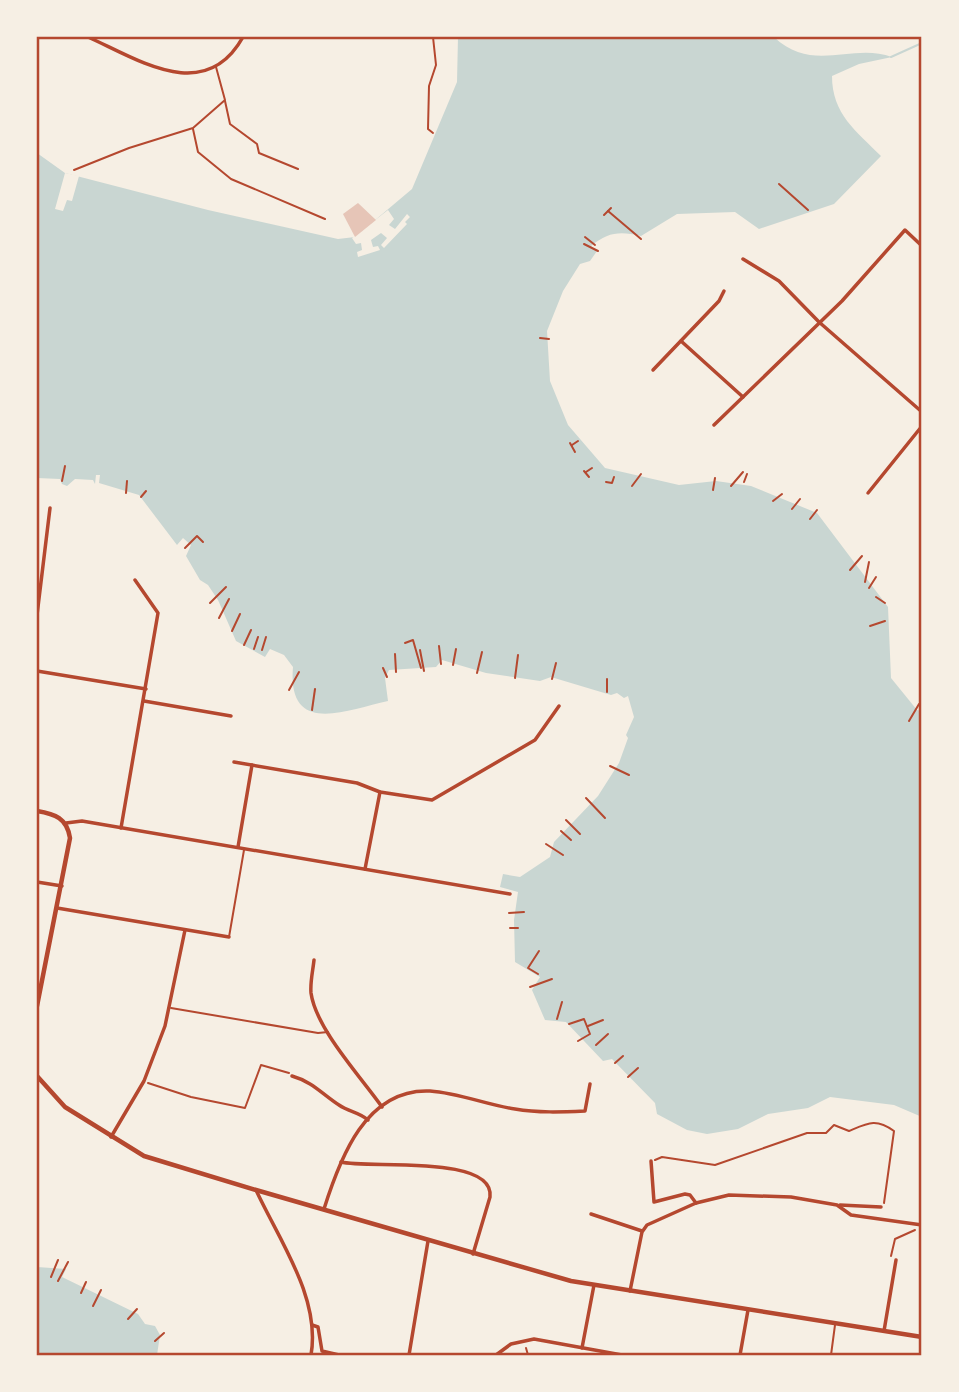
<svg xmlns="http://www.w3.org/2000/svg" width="959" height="1392" font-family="'Noto Sans',sans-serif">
	<rect width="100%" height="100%" fill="#f6efe4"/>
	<g fill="#c9d6d2">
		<path d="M458,37H774C813,74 852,42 892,57L859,64L832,76C832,114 856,131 881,156L834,204L759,229L735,212L677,214L641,236C620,231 608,232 591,246L597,251L590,261L580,264L563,291L547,331L550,381L568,425L605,468L679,485L716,481L751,486L817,513L888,607L891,678L917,710L922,711V1117L894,1105L830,1097L808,1108L768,1114L738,1129L707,1134L687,1130L657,1114L655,1103L612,1059L603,1061L566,1022L545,1020L532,990L540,977L515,962L514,920L518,892L500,887L503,874L520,877L550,857L554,842L598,796L619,763L628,738L626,735L634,717L628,696L624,698L617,693L611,695L551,677L540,681L486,673L442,660L436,667L389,670L385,678L388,701C346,710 287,737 293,667L284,655L270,649L265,657L236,641L218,600L208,585L200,580L186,556L191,545L183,538L177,545L139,495L99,483L100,475H96L95,484L93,480L75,479L67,486L62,484L60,479L37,478V153L65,173L208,210L338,239L355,237L412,189L457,82Z"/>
		<polygon points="37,1267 66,1269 62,1277 138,1314 145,1324 155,1326 160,1335 157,1355 37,1355"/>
	</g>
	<g fill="#f6efe4">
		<polygon points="65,173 79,176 72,201 67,200 63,211 55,209"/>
		<polygon points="388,210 394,219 389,225 395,229 407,214 410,217 405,222 407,224 384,248 381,245 387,238 381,233 371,240 373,247 378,246 380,250 358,257 357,252 362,250 361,243 356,244 352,238"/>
	</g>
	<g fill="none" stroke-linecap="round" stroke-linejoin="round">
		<polyline stroke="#c9d6d2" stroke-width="2" points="891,57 922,43"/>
	</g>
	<polygon fill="#e6c5b7" points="358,203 376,220 355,237 343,214"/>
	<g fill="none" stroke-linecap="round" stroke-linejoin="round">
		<g stroke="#b5482f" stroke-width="2">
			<polyline points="433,37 436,65 429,86 428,129 433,133"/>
			<polyline points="779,184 808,210"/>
			<polyline points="608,211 641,239"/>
			<polyline points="604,215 611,208"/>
			<polyline points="585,237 595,245"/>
			<polyline points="584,244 598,251"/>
			<polyline points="540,338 549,339"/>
			<polyline points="570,443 575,452"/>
			<polyline points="572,445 578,441"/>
			<polyline points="584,471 589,477"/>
			<polyline points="586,472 592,468"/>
			<polyline points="62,481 65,466"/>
			<polyline points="606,482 612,483 614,477"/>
			<polyline points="744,482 747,474"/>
			<polyline points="632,486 641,474"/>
			<polyline points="731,486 743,472"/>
			<polyline points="713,490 715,478"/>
			<polyline points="126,493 127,481"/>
			<polyline points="141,497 146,491"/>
			<polyline points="773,501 782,494"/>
			<polyline points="792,509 800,499"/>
			<polyline points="810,519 817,510"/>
			<polyline points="185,548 197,536 203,542"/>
			<polyline points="850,570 862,556"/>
			<polyline points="865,582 869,562"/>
			<polyline points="869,588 876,577"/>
			<polyline points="876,597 885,603"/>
			<polyline points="210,603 226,587"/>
			<polyline points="219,618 229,599"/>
			<polyline points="870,626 885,621"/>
			<polyline points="232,631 240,614"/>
			<polyline points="405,643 413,640 421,668"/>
			<polyline points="244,645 251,630"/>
			<polyline points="439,646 441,664"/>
			<polyline points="254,649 258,637"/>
			<polyline points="262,650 266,637"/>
			<polyline points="420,650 424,671"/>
			<polyline points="395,654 396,672"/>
			<polyline points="453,665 456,649"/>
			<polyline points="383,668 387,677"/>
			<polyline points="477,673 482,652"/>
			<polyline points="515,678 518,655"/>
			<polyline points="552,679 556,663"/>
			<polyline points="607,679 607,692"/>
			<polyline points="289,690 299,672"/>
			<polyline points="312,710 315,689"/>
			<polyline points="909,721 919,704"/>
			<polyline points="920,727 922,721"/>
			<polyline points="610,766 629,775"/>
			<polyline points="586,798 605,818"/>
			<polyline points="566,820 580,834"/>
			<polyline points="561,831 571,840"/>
			<polyline points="546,844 563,855"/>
			<polyline points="509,913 524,912"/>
			<polyline points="510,928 518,928"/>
			<polyline points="538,974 528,968 539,951"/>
			<polyline points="530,987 552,979"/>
			<polyline points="557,1019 562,1002"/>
			<polyline points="569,1024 584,1019 590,1034 578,1041"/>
			<polyline points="588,1026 603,1020"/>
			<polyline points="596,1045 608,1034"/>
			<polyline points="615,1063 623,1056"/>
			<polyline points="628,1077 638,1068"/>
			<polyline points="148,1083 191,1097 245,1108 261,1065 289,1073"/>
			<path d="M655,1160L662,1157L715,1165L807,1133H826L834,1125L849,1131C868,1123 876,1118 894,1131L884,1203"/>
			<polyline points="891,1256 895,1239 915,1230"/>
			<polyline points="51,1277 58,1260"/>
			<polyline points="58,1281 68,1262"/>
			<polyline points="81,1293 86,1282"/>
			<polyline points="93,1306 101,1290"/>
			<polyline points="128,1319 137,1309"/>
			<polyline points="155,1341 164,1333"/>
			<polyline points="526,1348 528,1355"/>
			<polyline points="164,1355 165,1354"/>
		</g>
		<g stroke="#b5482f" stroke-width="2">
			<polyline points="225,101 230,124 257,144 259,153 298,169"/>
			<polyline points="193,129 198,152 231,179 325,219"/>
			<polyline points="74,170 129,148 193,128 225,100 216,67"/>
			<polyline points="229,937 244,850"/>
			<polyline points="171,1008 318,1033 328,1032"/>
			<polyline points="831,1355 835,1325"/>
		</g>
		<g stroke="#b5482f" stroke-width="3.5">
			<path d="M88,37C139,60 205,105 243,37"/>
			<polyline points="743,259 779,281 819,322 922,412"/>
			<polyline points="681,341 743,397"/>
			<polyline points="653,370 719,301 724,291"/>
			<polyline points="714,425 842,301 905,230 922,246"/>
			<polyline points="868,493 922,426"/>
			<polyline points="37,615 50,508"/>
			<polyline points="37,671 146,689"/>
			<polyline points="144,701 231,716"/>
			<polyline points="234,762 357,783 380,792 432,800 535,740 559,706"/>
			<polyline points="66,823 82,821 510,894"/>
			<polyline points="121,828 158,613 135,580"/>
			<polyline points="238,847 252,765"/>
			<polyline points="365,869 380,792"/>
			<polyline points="37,882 62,886"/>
			<polyline points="57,908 229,937"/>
			<path d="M314,960C313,970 310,982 311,993C316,1029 361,1077 382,1107"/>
			<path d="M292,1076C313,1082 322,1094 339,1105C349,1112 359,1112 368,1120"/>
			<polyline points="111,1137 144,1081 165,1026 185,930"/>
			<polyline points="651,1161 654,1202 685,1194 690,1195 696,1203"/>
			<path d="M341,1162C368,1169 495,1154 490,1197L473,1254"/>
			<path d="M256,1190C279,1240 321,1298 311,1355"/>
			<polyline points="840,1205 881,1207"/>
			<path d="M324,1209C340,1158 366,1088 430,1091C459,1093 487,1105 515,1109C538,1113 562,1112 585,1111L590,1084"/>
			<polyline points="591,1214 642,1231"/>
			<polyline points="630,1291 642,1232 647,1225 696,1203 729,1195 791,1197 837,1205 851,1215 922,1225"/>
			<polyline points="312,1325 318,1327 322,1351 339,1355"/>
			<polyline points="884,1331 896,1260"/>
			<polyline points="582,1348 594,1285"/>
			<polyline points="409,1355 428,1241"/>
			<polyline points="496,1355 511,1344 534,1339 622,1355"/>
			<polyline points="740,1355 748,1310"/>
		</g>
		<g stroke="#b5482f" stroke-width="4.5">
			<path d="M37,811C55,814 67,818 70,838L37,1006"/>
			<polyline points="37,1076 65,1107 144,1156 256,1190 571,1281 922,1337"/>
		</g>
	</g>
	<rect width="959" height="1392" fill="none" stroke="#f6efe4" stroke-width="77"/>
	<rect x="38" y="38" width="882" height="1316" fill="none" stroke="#b5482f" stroke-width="2.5"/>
</svg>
